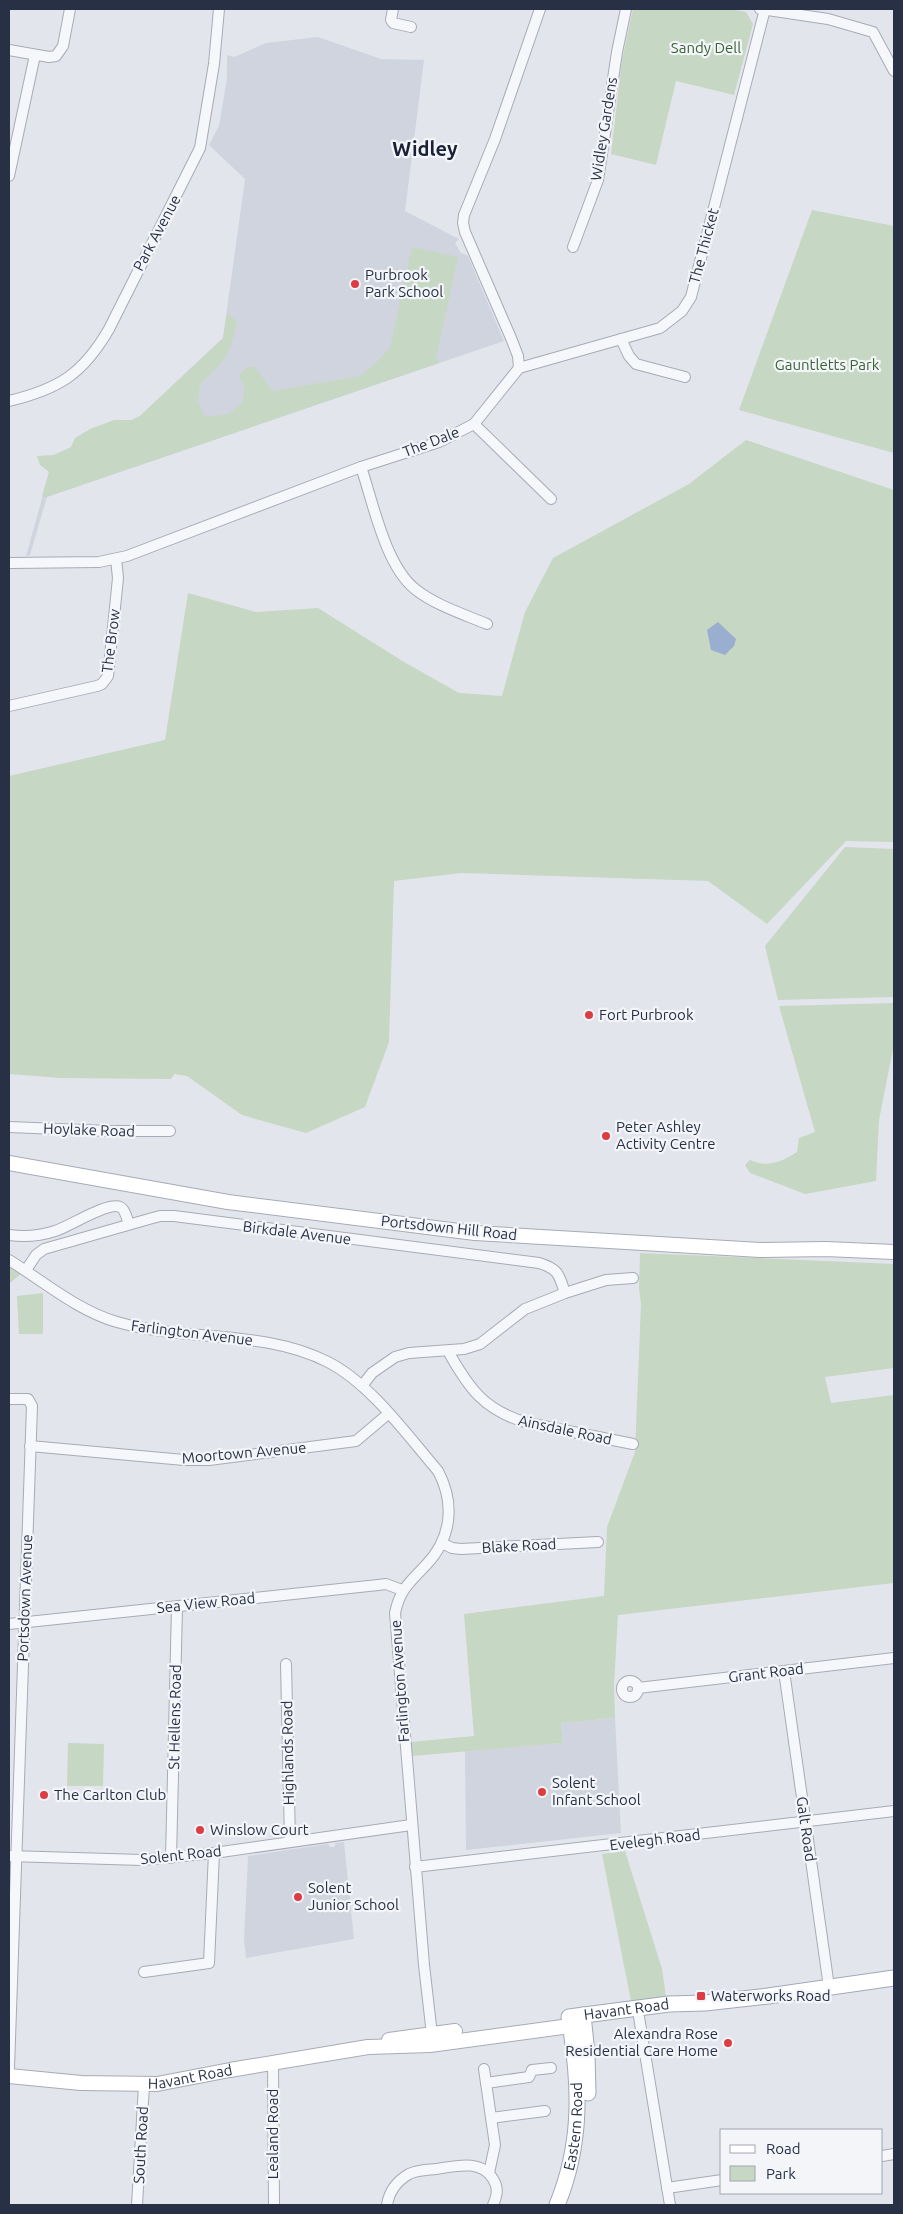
<svg xmlns="http://www.w3.org/2000/svg" width="903" height="2214" font-family="Ubuntu,sans-serif">
	<rect width="100%" height="100%" fill="#e3e5ec"/>
	<g fill="#d0d4de">
		<polygon points="318,37 381,59 424,60 405,211 459,239 455,243 461,253 468,256 504,341 47,497 30,555 26,556 54,455 140,416 223,338 245,179 209,145 219,126 227,78 227,55 234,57 266,43"/>
		<polygon points="615,1718 621,1833 466,1850 465,1751 563,1743 561,1723"/>
		<polygon points="344,1842 354,1939 246,1958 244,1939 248,1856 328,1844 330,1847 335,1847 335,1843"/>
	</g>
	<g fill="#c6d7c3">
		<polygon points="633,9 730,9 746,12 753,24 734,95 676,81 656,165 611,154 622,60"/>
		<polygon points="812,210 894,226 894,453 739,410"/>
		<path d="M412,247L458,257L436,358L439,363L46,497L42,496L49,472L40,465L37,456L54,455L71,447L75,438L90,429L114,420H132L140,416L223,338L227,313L237,322C230,356 225,361 200,384L198,402L205,417L228,414L242,403L245,389L239,376L247,367H255L273,391L360,376L375,364L390,348Z"/>
		<polygon points="746,440 894,490 894,842 846,841 767,924 708,881 461,873 394,881 389,1042 365,1107 306,1133 242,1115 187,1076 174,1074 171,1079 61,1078 9,1074 9,776 165,740 188,593 256,612 318,608 404,662 459,693 502,696 525,612 553,558 689,484"/>
		<polygon points="845,847 894,849 894,997 778,1000 765,946"/>
		<path d="M894,1003V1044L879,1120L876,1181L805,1194L750,1173L745,1165L750,1160C768,1168 781,1162 797,1152L799,1138L815,1132L779,1006Z"/>
		<polygon points="640,1253 894,1264 894,1368 825,1377 831,1403 894,1395 894,1583 618,1615 614,1685 615,1718 561,1723 563,1743 412,1756 411,1742 474,1736 464,1614 604,1596 607,1527 635,1452 641,1304 639,1288"/>
		<polygon points="9,1264 23,1272 9,1284"/>
		<polygon points="43,1293 43,1334 19,1334 17,1296"/>
		<polygon points="68,1743 104,1744 103,1786 67,1786"/>
		<polygon points="625,1851 662,1969 666,1997 631,2001 602,1854"/>
	</g>
	<polygon fill="#9aafcf" points="718,622 736,639 734,646 725,655 711,650 707,630"/>
	<g fill="none" stroke-linecap="round" stroke-linejoin="round">
		<g stroke="#a7abb7" stroke-width="12">
			<g id="street">
				<polyline points="393,9 391,20 393,23 411,27"/>
				<polyline points="760,9 828,19 873,32 894,71"/>
				<polyline points="9,50 49,57 56,56 63,46 70,9"/>
				<polyline points="9,176 35,55"/>
				<polyline points="573,247 598,180 617,52 626,9"/>
				<polyline points="621,339 629,356 636,364 685,377"/>
				<polyline points="519,368 660,328 682,311 691,297 765,9"/>
				<path d="M9,401C59,389 83,374 109,329L200,148L214,64L219,9"/>
				<polyline points="474,424 551,499"/>
				<path d="M361,467C373,502 385,565 415,589C435,605 463,614 487,624"/>
				<polyline points="9,563 99,562 127,556 361,467 439,442 474,424 519,368 518,356 511,338 465,232 463,223 464,215 495,139 540,9"/>
				<polyline points="9,706 97,686 102,684 108,676 118,578 116,559"/>
				<polyline points="9,1127 108,1131 170,1131"/>
				<path d="M9,1235C24,1237 40,1236 55,1231C69,1227 108,1201 120,1207C125,1209 127,1219 129,1224"/>
				<path d="M9,1260C43,1281 78,1311 117,1322C186,1342 263,1329 328,1362C371,1384 407,1435 438,1471C455,1503 452,1538 426,1565C410,1582 400,1589 395,1613L424,1965L431,2026L435,2039"/>
				<path d="M26,1270L36,1255L44,1249L149,1219L160,1216H174L539,1263C559,1269 559,1275 565,1293"/>
				<path d="M448,1351C469,1389 485,1411 528,1423L633,1444"/>
				<polyline points="362,1386 372,1373 395,1357 409,1353 464,1349 480,1344 525,1309 565,1293 606,1280 633,1278"/>
				<polyline points="9,1399 28,1399 32,1406 9,2068"/>
				<polyline points="30,1446 184,1460 209,1460 356,1441 388,1414"/>
				<polyline points="442,1543 452,1548 461,1549 598,1542"/>
				<polyline points="9,1624 378,1585 386,1584 402,1590"/>
				<polyline points="286,1664 290,1841"/>
				<polyline points="784,1671 829,1987"/>
				<circle cx="630" cy="1689" r="8"/>
				<polyline points="638,1688 894,1658"/>
				<polyline points="9,1856 142,1860 214,1853 411,1825"/>
				<polyline points="171,1858 177,1607"/>
				<polyline points="415,1867 894,1811"/>
				<polyline points="144,1972 209,1963 214,1853"/>
				<polyline points="639,2017 670,2205"/>
				<polyline points="273,2062 274,2205"/>
				<polyline points="484,2069 495,2145 489,2173"/>
				<polyline points="486,2083 529,2077 532,2070 551,2068"/>
				<polyline points="491,2118 545,2111"/>
				<polyline points="882,2156 894,2154"/>
				<polyline points="667,2188 722,2180"/>
				<polyline points="137,2205 144,2085"/>
				<path d="M387,2205C389,2192 397,2181 409,2174C417,2170 427,2170 436,2169C456,2166 481,2159 493,2179C499,2188 497,2196 493,2205"/>
			</g>
		</g>
		<g stroke="#a7abb7" stroke-width="16">
			<g id="secondary">
				<polyline points="9,1163 228,1202 475,1233 760,1250 826,1249 894,1252"/>
				<polyline points="389,2040 455,2031"/>
				<path id="s1" d="M9,2076L81,2083L157,2084L230,2070L368,2047L430,2045L570,2026"/>
			</g>
		</g>
		<g stroke="#a0a8b9" stroke-width="17">
			<g id="primary">
				<polyline points="583,2015 587,2054 588,2093"/>
				<path id="s2" d="M557,2205C583,2142 580,2083 569,2017L669,2004L705,2003L768,1996L894,1978"/>
			</g>
		</g>
		<use href="#street" stroke="#f6f7fa" stroke-width="10"/>
		<use href="#secondary" stroke="#fff" stroke-width="14"/>
		<use href="#primary" stroke="#fff" stroke-width="15"/>
	</g>
	<g fill="#dc3d45" stroke="#f3f5f9" stroke-width="2">
		<circle cx="355" cy="284" r="5"/>
		<circle cx="589" cy="1015" r="5"/>
		<circle cx="606" cy="1136" r="5"/>
		<circle cx="542" cy="1792" r="5"/>
		<circle cx="44" cy="1795" r="5"/>
		<circle cx="200" cy="1830" r="5"/>
		<circle cx="298" cy="1897" r="5"/>
		<rect x="696" y="1991" width="10" height="10" rx="2.5"/>
		<circle cx="728" cy="2043" r="5"/>
	</g>
	<g text-anchor="middle" stroke-width="4.5" stroke-linejoin="round" paint-order="stroke">
		<g font-size="15" fill="#386434" stroke="#f3f5f9">
			<text x="706" y="53">Sandy Dell</text>
			<text x="827" y="370">Gauntletts Park</text>
		</g>
		<g font-size="15" fill="#283046" stroke="#f3f5f9">
			<text transform="translate(604 129) rotate(-81)" y="5">Widley Gardens</text>
			<text transform="translate(157 233) rotate(-62)" y="5">Park Avenue</text>
			<text transform="translate(704 246) rotate(-75)" y="5">The Thicket</text>
			<text transform="translate(431 442) rotate(-21)" y="5">The Dale</text>
			<text transform="translate(111 641) rotate(-83)" y="5">The Brow</text>
			<text transform="translate(89 1130) rotate(2)" y="5">Hoylake Road</text>
			<text transform="translate(449 1228) rotate(6)" y="5">Portsdown Hill Road</text>
			<text transform="translate(297 1233) rotate(7)" y="5">Birkdale Avenue</text>
			<text transform="translate(192 1333) rotate(7)" y="5">Farlington Avenue</text>
			<text transform="translate(565 1430) rotate(12)" y="5">Ainsdale Road</text>
			<text transform="translate(244 1453) rotate(-5)" y="5">Moortown Avenue</text>
			<text transform="translate(519 1546) rotate(-3)" y="5">Blake Road</text>
			<text transform="translate(25 1598) rotate(-88)" y="5">Portsdown Avenue</text>
			<text transform="translate(206 1603) rotate(-6)" y="5">Sea View Road</text>
			<text transform="translate(766 1673) rotate(-7)" y="5">Grant Road</text>
			<text transform="translate(400 1681) rotate(-94)" y="5">Farlington Avenue</text>
			<text transform="translate(175 1717) rotate(-89)" y="5">St Hellens Road</text>
			<text transform="translate(288 1753) rotate(-91)" y="5">Highlands Road</text>
			<text transform="translate(806 1829) rotate(82)" y="5">Galt Road</text>
			<text transform="translate(655 1840) rotate(-7)" y="5">Evelegh Road</text>
			<text transform="translate(181 1855) rotate(-6)" y="5">Solent Road</text>
			<text dy="5" stroke="none"><textPath href="#s2" startOffset="249">Havant Road</textPath></text>
			<text dy="5" stroke="none"><textPath href="#s1" startOffset="182">Havant Road</textPath></text>
			<text dy="5" stroke="none"><textPath href="#s2" startOffset="81">Eastern Road</textPath></text>
			<text transform="translate(273 2134) rotate(-90)" y="5">Lealand Road</text>
			<text transform="translate(141 2145) rotate(-87)" y="5">South Road</text>
		</g>
		<g font-size="15" fill="#283046" stroke="#f3f5f9" text-anchor="start">
			<text x="365" y="280">Purbrook<tspan x="365" dy="17">Park School</tspan></text>
			<text x="599" y="1020">Fort Purbrook</text>
			<text x="616" y="1132">Peter Ashley<tspan x="616" dy="17">Activity Centre</tspan></text>
			<text x="552" y="1788">Solent<tspan x="552" dy="17">Infant School</tspan></text>
			<text x="54" y="1800">The Carlton Club</text>
			<text x="210" y="1835">Winslow Court</text>
			<text x="308" y="1893">Solent<tspan x="308" dy="17">Junior School</tspan></text>
			<text x="711" y="2001">Waterworks Road</text>
			<text x="718" y="2039" text-anchor="end">Alexandra Rose<tspan x="718" dy="17">Residential Care Home</tspan></text>
		</g>
		<g font-size="20" font-weight="bold" fill="#1a2137" stroke="#f3f5f9">
			<text x="425" y="156">Widley</text>
		</g>
	</g>
	<rect width="903" height="2214" fill="none" stroke="#283046" stroke-width="20"/>
	<rect x="720" y="2129" width="162" height="65" fill="#f3f5f9" stroke="#a2a6b1"/>
	<rect x="730" y="2145" width="25" height="8" fill="#ffffff" stroke="#a2a6b1"/>
	<text x="766" y="2154" font-size="15" fill="#283046">Road</text>
	<rect x="730" y="2166" width="25" height="15" fill="#c6d7c3" stroke="#a2a6b1"/>
	<text x="766" y="2179" font-size="15" fill="#283046">Park</text>
</svg>
